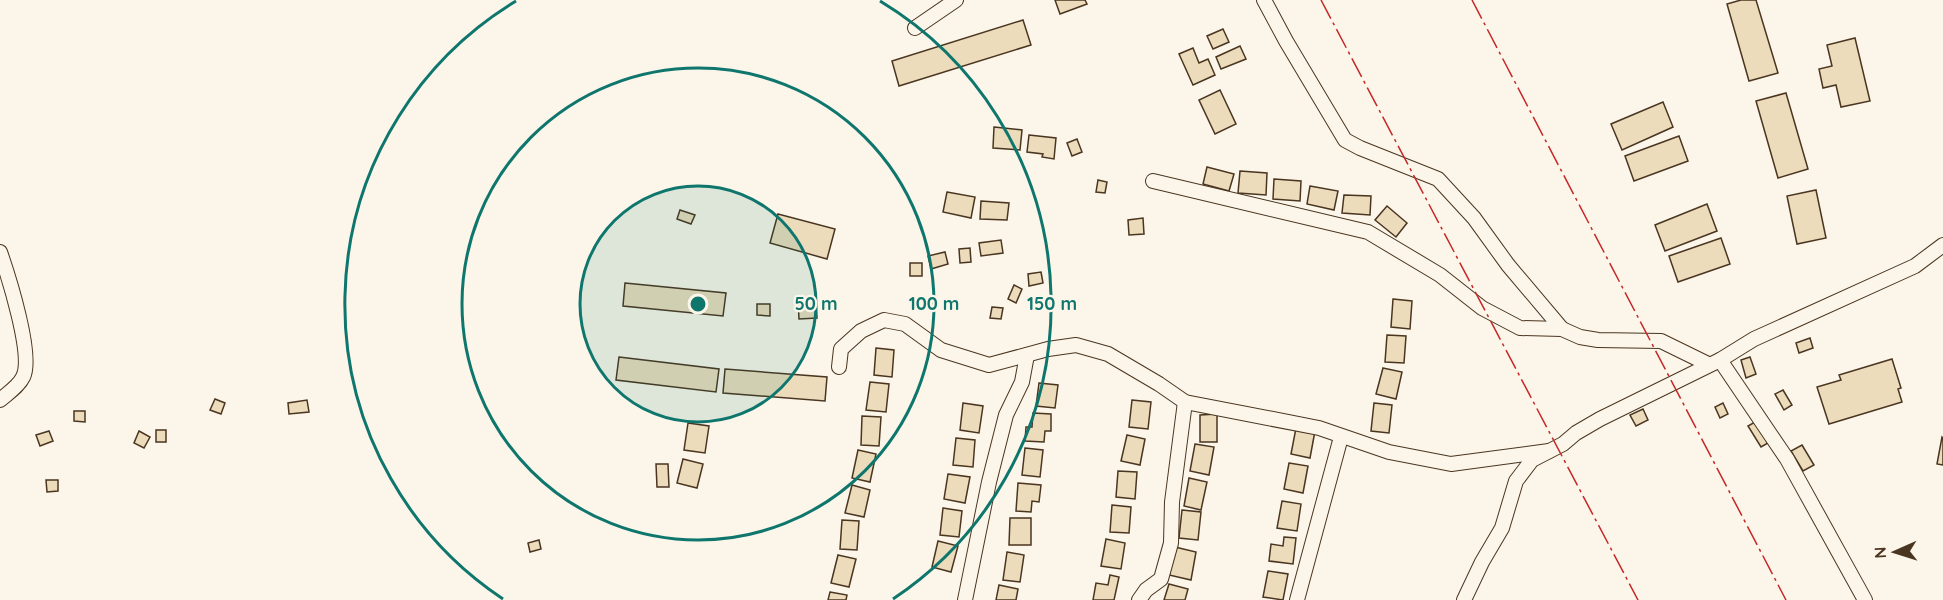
<svg xmlns="http://www.w3.org/2000/svg" width="1943" height="600" font-family="Quicksand,sans-serif">
	<rect width="100%" height="100%" fill="#fbf6e9"/>
	<g fill="#ecdcbc" stroke="#4a3520" stroke-width="1.5">
		<polygon points="1055,0 1085,0 1087,4 1060,14"/>
		<polygon points="1741,0 1756,0 1778,73 1749,81 1727,4"/>
		<polygon points="1023,20 1031,45 899,86 892,61"/>
		<polygon points="1223,29 1229,42 1213,49 1207,36"/>
		<polygon points="1855,38 1870,101 1841,107 1836,85 1823,88 1819,69 1832,66 1827,45"/>
		<polygon points="1240,46 1246,59 1221,69 1216,57"/>
		<polygon points="1193,48 1199,63 1208,59 1215,75 1193,85 1179,54"/>
		<polygon points="1220,90 1236,124 1215,134 1199,100"/>
		<polygon points="1786,93 1808,169 1778,178 1756,101"/>
		<polygon points="1663,102 1673,127 1622,150 1611,124"/>
		<polygon points="994,127 1022,130 1020,150 993,148"/>
		<polygon points="1029,135 1056,138 1054,159 1042,157 1043,154 1027,152"/>
		<polygon points="1679,136 1688,161 1634,181 1625,156"/>
		<polygon points="1077,139 1082,152 1072,156 1067,143"/>
		<polygon points="1207,167 1234,174 1229,191 1203,184"/>
		<polygon points="1240,171 1267,173 1266,195 1238,193"/>
		<polygon points="1274,179 1301,181 1300,201 1273,199"/>
		<polygon points="1098,180 1107,182 1105,193 1096,192"/>
		<polygon points="1310,186 1338,191 1334,210 1307,204"/>
		<polygon points="1816,190 1826,238 1797,244 1787,196"/>
		<polygon points="947,192 975,197 971,218 943,212"/>
		<polygon points="1344,195 1371,196 1370,215 1342,213"/>
		<polygon points="981,201 1009,203 1007,220 980,219"/>
		<polygon points="1707,204 1717,231 1665,251 1655,225"/>
		<polygon points="1387,206 1407,223 1396,237 1375,220"/>
		<polygon points="680,210 695,215 691,224 677,219"/>
		<polygon points="778,214 835,229 827,259 770,243"/>
		<polygon points="1143,218 1144,234 1129,235 1128,220"/>
		<polygon points="1721,238 1730,264 1678,282 1669,256"/>
		<polygon points="1001,240 1003,253 981,256 979,243"/>
		<polygon points="970,248 971,262 960,263 959,249"/>
		<polygon points="945,252 948,264 931,269 928,256"/>
		<rect x="910" y="263" width="12" height="13"/>
		<polygon points="1041,272 1043,283 1029,286 1028,274"/>
		<polygon points="625,283 726,293 723,316 623,306"/>
		<polygon points="1014,285 1022,289 1016,303 1008,299"/>
		<polygon points="816,298 817,318 799,319 798,299"/>
		<polygon points="1393,299 1412,301 1410,329 1391,327"/>
		<polygon points="757,304 770,304 770,316 757,315"/>
		<polygon points="992,307 1003,308 1001,319 990,318"/>
		<polygon points="1387,335 1406,336 1404,363 1385,362"/>
		<polygon points="1810,338 1813,348 1799,353 1796,343"/>
		<polygon points="876,348 894,350 892,377 874,375"/>
		<polygon points="619,357 719,369 716,392 616,380"/>
		<polygon points="1750,357 1756,374 1746,378 1741,360"/>
		<polygon points="1892,359 1901,388 1898,389 1902,402 1829,424 1817,387 1841,380 1839,375"/>
		<polygon points="1383,368 1402,372 1396,399 1376,394"/>
		<polygon points="725,369 827,377 825,401 723,393"/>
		<polygon points="870,382 889,384 886,412 866,410"/>
		<polygon points="1039,383 1058,385 1055,408 1036,406"/>
		<polygon points="1783,390 1792,405 1784,410 1775,394"/>
		<polygon points="215,399 225,403 221,414 210,410"/>
		<polygon points="307,400 309,412 289,414 288,403"/>
		<polygon points="1132,400 1151,402 1148,429 1129,427"/>
		<polygon points="963,403 983,406 979,433 960,430"/>
		<polygon points="1374,403 1392,405 1389,433 1371,431"/>
		<polygon points="1723,403 1728,414 1720,418 1715,407"/>
		<polygon points="1643,409 1648,420 1636,426 1630,415"/>
		<polygon points="74,411 85,411 85,422 74,421"/>
		<polygon points="1033,413 1051,414 1051,431 1045,431 1044,442 1025,441 1026,427 1032,427"/>
		<polygon points="1217,414 1217,442 1200,442 1200,415"/>
		<polygon points="862,416 881,417 879,446 861,445"/>
		<polygon points="1755,422 1768,443 1761,447 1748,426"/>
		<polygon points="688,423 709,426 705,453 684,450"/>
		<polygon points="1296,428 1315,431 1310,458 1291,454"/>
		<rect x="156" y="430" width="10" height="12"/>
		<polygon points="49,431 53,441 40,446 36,435"/>
		<polygon points="139,431 150,437 144,448 134,443"/>
		<polygon points="1127,435 1145,439 1140,465 1121,461"/>
		<polygon points="1942,437 1943,438 1943,465 1937,464"/>
		<polygon points="956,438 975,440 973,467 953,465"/>
		<polygon points="1195,444 1214,447 1209,475 1190,471"/>
		<polygon points="1802,445 1814,465 1803,471 1791,451"/>
		<polygon points="1025,448 1043,450 1040,477 1022,475"/>
		<polygon points="858,450 876,454 870,482 852,478"/>
		<polygon points="683,459 703,464 697,488 677,483"/>
		<polygon points="1289,463 1308,466 1303,493 1284,489"/>
		<polygon points="656,464 668,464 669,487 657,487"/>
		<polygon points="1118,471 1137,472 1135,499 1116,497"/>
		<polygon points="948,474 970,477 965,503 944,499"/>
		<polygon points="1189,478 1207,482 1201,510 1184,506"/>
		<polygon points="46,480 58,480 58,491 47,492"/>
		<polygon points="1018,483 1041,485 1039,502 1032,501 1031,512 1016,511"/>
		<polygon points="852,485 870,490 864,517 845,513"/>
		<polygon points="1282,501 1301,504 1297,531 1277,528"/>
		<polygon points="1112,505 1131,507 1129,533 1110,532"/>
		<polygon points="943,508 962,511 959,537 940,535"/>
		<polygon points="1182,510 1201,512 1198,540 1179,538"/>
		<polygon points="1010,518 1031,518 1031,545 1009,545"/>
		<polygon points="842,520 859,521 857,550 840,549"/>
		<polygon points="1284,537 1296,538 1293,564 1269,561 1271,544 1283,546"/>
		<polygon points="1106,539 1125,543 1121,569 1101,566"/>
		<polygon points="539,540 541,549 530,552 528,543"/>
		<polygon points="938,541 958,546 951,572 932,567"/>
		<polygon points="1175,547 1196,552 1191,580 1169,575"/>
		<polygon points="1007,552 1024,555 1020,582 1003,580"/>
		<polygon points="838,555 856,559 849,587 831,583"/>
		<polygon points="1268,571 1288,574 1283,600 1263,597"/>
		<polygon points="1110,575 1119,577 1114,600 1093,600 1096,583 1108,585"/>
		<polygon points="1169,584 1188,589 1185,600 1164,600"/>
		<polygon points="999,585 1018,589 1016,600 996,600"/>
		<polygon points="830,592 847,595 846,600 828,600"/>
	</g>
	<g fill="none" stroke-linecap="round" stroke-linejoin="round">
		<g stroke="#4a3520" stroke-width="16">
			<g id="minor">
				<polyline points="1264,0 1286,41 1345,140 1360,148 1438,179 1474,218 1508,265 1562,329"/>
				<polyline points="915,28 956,0"/>
				<polyline points="1153,181 1368,232 1440,275 1482,308 1520,328 1562,329 1580,337 1598,340 1661,341 1708,364"/>
				<path d="M0,252C8,275 34,356 23,377C19,386 8,393 0,400"/>
				<polyline points="1720,360 1787,459 1865,600"/>
				<polyline points="839,367 841,349 861,331 884,320 905,324 941,350 989,365 1048,349 1076,345 1108,354 1159,384 1185,402 1319,428 1389,452 1451,464 1549,451"/>
				<polyline points="965,600 989,482 1006,415 1022,382 1027,355"/>
				<polyline points="1139,600 1146,590 1161,579 1171,543 1172,502 1185,402"/>
				<polyline points="1297,600 1341,437"/>
				<polyline points="1464,600 1482,562 1502,528 1516,481 1532,460 1563,444 1576,433 1600,419 1720,360 1754,339 1915,266 1943,245"/>
			</g>
		</g>
		<use href="#minor" stroke="#fbf6e9" stroke-width="14"/>
		<g stroke="#c62828" stroke-width="1.5" stroke-dasharray="21 4.5 3 4.5" stroke-linecap="butt">
			<polyline points="1321,0 1638,600"/>
			<polyline points="1472,0 1786,600"/>
		</g>
	</g>
	<circle cx="698" cy="304" r="118" fill="#0f766e" fill-opacity=".12"/>
	<g fill="none" stroke="#0f766e" stroke-width="3">
		<circle cx="698" cy="304" r="118"/>
		<circle cx="698" cy="304" r="236"/>
		<path d="M503 599A354 354 0 0 1 516 1M880 1A354 354 0 0 1 893 599"/>
	</g>
	<circle cx="698" cy="304" r="9" fill="#0f766e" stroke="#fbf6e9" stroke-width="3"/>
	<g font-size="18" text-anchor="middle" font-weight="bold" fill="#0f766e" stroke="#fbf6e9" stroke-width="4.5" stroke-linejoin="round" paint-order="stroke">
		<text x="816" y="310">50 m</text>
		<text x="934" y="310">100 m</text>
		<text x="1052" y="310">150 m</text>
	</g>
	<g transform="translate(1895 552) rotate(267)" stroke="#fbf6e9" stroke-width="4.5" paint-order="stroke">
	<path d="M0-4.5L10 22L0 15L-10 22Z" fill="#4a3520"/>
	<text y="-9" font-size="16" font-weight="bold" text-anchor="middle" fill="#4a3520">N</text>
	</g>
</svg>
